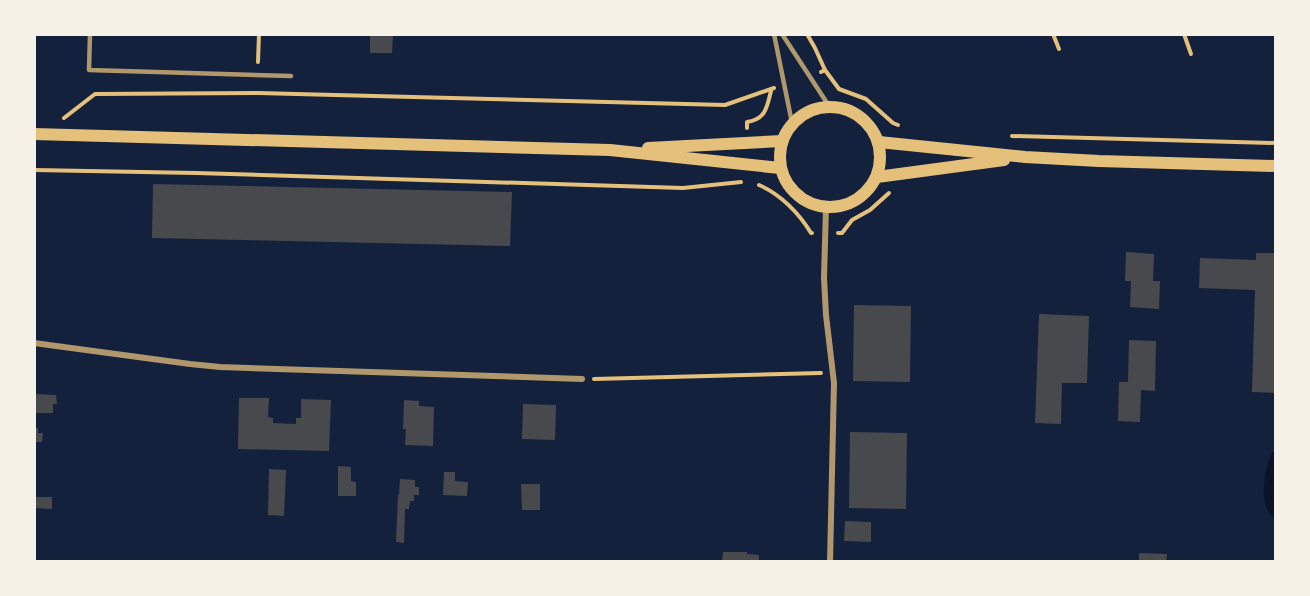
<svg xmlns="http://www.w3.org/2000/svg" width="1310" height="596" font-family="'Open Sans',sans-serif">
	<rect width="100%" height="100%" fill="#14213d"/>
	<path fill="#0b132b" d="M1275,450V519C1271,516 1268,512 1266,507C1261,495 1265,458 1275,450Z"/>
	<g fill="#48494c">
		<polygon points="370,34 393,34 392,53 370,53"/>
		<polygon points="153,184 512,192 510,246 152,238"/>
		<polygon points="1126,252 1154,254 1153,281 1160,281 1159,309 1130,307 1131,281 1125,281"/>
		<polygon points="1256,253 1276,253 1276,393 1252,392 1255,290 1199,288 1200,258 1256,260"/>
		<polygon points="854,305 911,306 910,382 853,381"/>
		<polygon points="1039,314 1089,316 1087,383 1062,383 1061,424 1035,423"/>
		<polygon points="1129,340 1156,341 1155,391 1141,390 1140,422 1118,421 1119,382 1128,382"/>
		<polygon points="34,394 56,395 57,404 53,404 53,413 34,413"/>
		<polygon points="239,398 269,398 268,417 273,418 273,423 296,424 296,418 301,418 301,399 331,400 329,451 238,449"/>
		<polygon points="404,400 419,401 419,406 434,407 433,446 405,445 406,429 403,429"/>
		<polygon points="523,404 556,405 555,440 522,439"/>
		<polygon points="34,428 38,428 38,433 43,433 42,442 34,442"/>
		<polygon points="850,432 907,433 906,509 849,508"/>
		<polygon points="338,466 351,467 351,481 356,482 356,496 338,496"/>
		<polygon points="269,469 286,470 284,516 268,515"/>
		<polygon points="444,472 455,472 455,481 468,482 467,496 443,495"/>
		<polygon points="400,479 415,480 415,487 419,487 419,495 414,495 414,501 410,501 409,509 405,509 404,543 396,542 398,495 399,495"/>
		<polygon points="521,484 540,484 540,510 522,510"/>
		<polygon points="34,497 52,497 52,509 34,508"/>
		<polygon points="845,521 871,522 871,542 844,541"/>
		<polygon points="723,552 747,552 747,554 759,555 759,562 722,562"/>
		<polygon points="1139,553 1167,554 1166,562 1139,562"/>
	</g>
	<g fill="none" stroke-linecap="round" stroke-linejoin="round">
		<g stroke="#e5c07b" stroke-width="4">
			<polyline points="807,34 815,48 825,70"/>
			<polyline points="1053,34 1059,49"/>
			<polyline points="1184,34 1191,54"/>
			<polyline points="258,62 259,34"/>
			<polyline points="821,72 825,70 839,89 866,99 893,123 898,125"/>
			<polyline points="64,118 95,94 258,93 725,105 774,88"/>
			<path d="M747,128V122C766,119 767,107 771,91"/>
			<polyline points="1012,136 1276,143"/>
			<polyline points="34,170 196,173 683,188 741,182"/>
			<path d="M759,185C780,194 799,213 811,233H812"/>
			<polyline points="838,233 842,233 852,220 870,210 889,193"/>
			<polyline points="594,379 821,373"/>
		</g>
		<g stroke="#b1986c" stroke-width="4.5">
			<polyline points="90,34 89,70 291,76"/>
			<polyline points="774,34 792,123"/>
			<polyline points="782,34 829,106"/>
		</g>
		<g stroke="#b1986c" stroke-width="6">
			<polyline points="826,207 824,278 826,315 834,383 830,562"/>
			<polyline points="34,343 190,364 220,367 582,379"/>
		</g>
		<g stroke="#e5c07b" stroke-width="12">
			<circle cx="830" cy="157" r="50"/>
			<polyline points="34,134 610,150 780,168"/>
			<polyline points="879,142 1025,157 1099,161 1276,166"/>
			<polyline points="648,148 782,141"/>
			<polyline points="877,177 1004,160"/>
		</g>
	</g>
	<rect width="1310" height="596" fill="none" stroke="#f6f1e7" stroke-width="72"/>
</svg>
